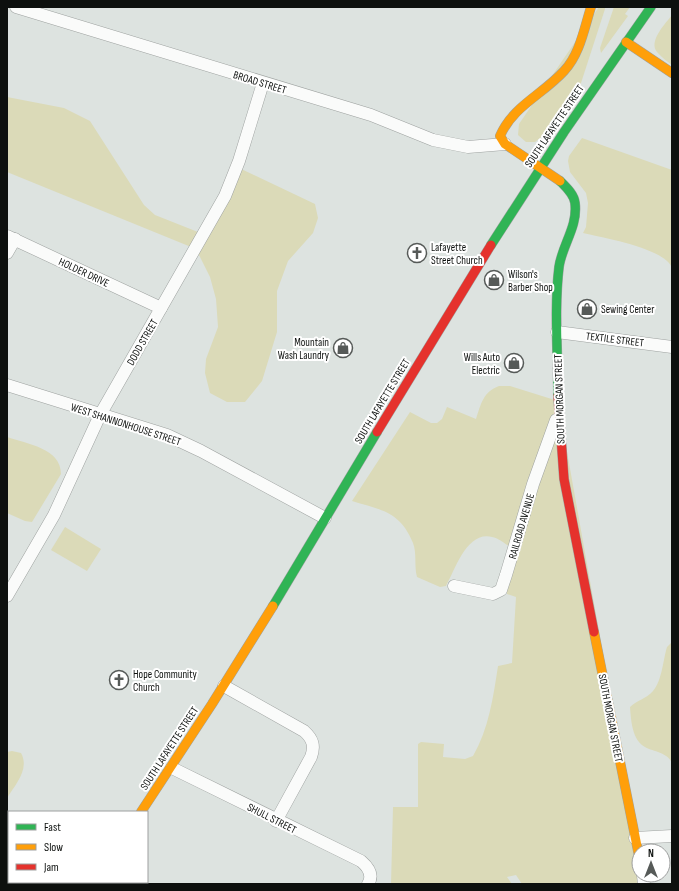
<svg xmlns="http://www.w3.org/2000/svg" width="679" height="891" font-family="'Sofia Sans Condensed',sans-serif">
	<rect width="100%" height="100%" fill="#dde3e0"/>
	<g fill="#dbdab8">
		<polygon points="599,7 605,7 605,9 581,83 545,134 535,142 526,142 518,135 519,124"/>
		<polygon points="614,7 630,7 625,14 628,16 601,53 600,48"/>
		<path d="M672,15V65C667,61 661,57 657,52C648,41 666,23 672,15Z"/>
		<polygon points="7,97 64,108 90,121 144,205 155,215 203,234 237,167 315,204 318,218 313,233 288,261 277,291 277,332 262,381 245,402 227,402 210,393 205,373 206,359 218,327 216,299 210,277 196,249 7,172"/>
		<path d="M582,138L672,170V268C665,248 603,238 583,233L586,227L588,203L586,193L570,172L568,161L569,156Z"/>
		<path d="M499,386H510L558,401L639,856V875L644,884H522L516,875L507,877L512,884H391L393,807H418V744L421,742L444,744L443,757L465,759L473,756C489,728 493,698 498,666L512,663L516,597L507,594L506,575L514,550C508,546 499,538 492,537C467,531 456,568 446,586L440,587L417,577C414,566 417,553 413,543C400,511 381,510 352,501L410,412L431,423H437L442,419L447,407L476,419C481,404 483,392 499,386Z"/>
		<path d="M7,437C27,444 61,448 61,474L32,522L25,521L7,513Z"/>
		<polygon points="65,527 101,549 87,571 51,550"/>
		<path d="M672,642V763C667,752 654,752 645,747C632,740 631,720 630,707C637,700 646,699 653,691C662,681 663,660 667,647Z"/>
		<path d="M12,751L21,753C30,769 15,785 7,798V752Z"/>
	</g>
	<g fill="none" stroke-linecap="round" stroke-linejoin="round">
		<g stroke="#9ea2a0" stroke-width="13">
			<g id="street">
				<polyline points="16,7 371,115 433,140 468,147 505,144"/>
				<polyline points="7,236 161,308"/>
				<polyline points="7,253 15,239"/>
				<polyline points="557,332 672,347"/>
				<polyline points="7,385 167,435 201,451 325,518"/>
				<polyline points="454,586 493,594 501,590 506,575 533,484 556,420"/>
				<polyline points="7,596 54,515 100,415 225,196 239,161 263,83"/>
				<path d="M224,686L304,731C313,739 315,746 311,757L276,821"/>
				<path d="M172,768L361,861C368,867 374,875 368,884"/>
				<polyline points="635,838 672,836"/>
				<polyline points="643,875 644,884"/>
			</g>
		</g>
		<g stroke="#9ea2a0" stroke-width="10">
			<g id="fast">
				<polyline points="491,245 564,132 651,7"/>
				<path d="M558,396C558,353 554,309 559,267C562,245 578,227 575,203C574,194 566,187 560,181"/>
				<polyline points="273,606 377,432"/>
				<polyline points="91,884 92,882"/>
			</g>
		</g>
		<g stroke="#9ea2a0" stroke-width="10">
			<g id="slow">
				<polyline points="626,42 672,73"/>
				<path d="M560,181L505,144L500,136C513,106 542,95 564,71C580,54 584,29 591,7"/>
				<polyline points="594,632 639,856"/>
				<polyline points="141,812 212,704 273,606"/>
			</g>
		</g>
		<g stroke="#9ea2a0" stroke-width="10">
			<g id="jam">
				<polyline points="558,396 564,479 594,632"/>
				<polyline points="377,432 491,245"/>
			</g>
		</g>
		<use href="#street" stroke="#fafbfa" stroke-width="12"/>
		<use href="#fast" stroke="#30b455" stroke-width="9"/>
		<use href="#slow" stroke="#ff9f0a" stroke-width="9"/>
		<use href="#jam" stroke="#e5322d" stroke-width="9"/>
	</g>
	<defs>
		<g id="church-ring" transform="scale(1)"><circle r="9.5" fill="#fff" stroke="#565a58" stroke-width="1.5"/><path d="M-1.2-6h2.4v3.5h3.3v2.4h-3.3V6h-2.4V-.1h-3.3v-2.4h3.3Z" fill="#565a58"/></g>
		<g id="shop-ring" transform="scale(1)"><circle r="9.5" fill="#fff" stroke="#565a58" stroke-width="1.5"/><path d="M-5-2.5h2.3a2.7 3.5 0 0 1 5.4 0H5L5.5 6h-11ZM-1.5-2.5h3a1.5 2.3 0 0 0-3 0Z" fill="#565a58"/></g>
	</defs>
	<g fill-rule="evenodd">
		<use href="#church-ring" x="417" y="253"/>
		<use href="#shop-ring" x="494" y="280"/>
		<use href="#shop-ring" x="587" y="309"/>
		<use href="#shop-ring" x="343" y="348"/>
		<use href="#shop-ring" x="514" y="363"/>
		<use href="#church-ring" x="119" y="680"/>
	</g>
	<g text-anchor="middle" stroke-width="4" stroke-linejoin="round" paint-order="stroke">
		<g font-size="11" fill="#0d100e" stroke="#fff">
			<text transform="translate(260 82) rotate(17)" y="4">BROAD STREET</text>
			<text transform="translate(554 126) rotate(-56)" y="4">SOUTH LAFAYETTE STREET</text>
			<text transform="translate(84 272) rotate(25)" y="4">HOLDER DRIVE</text>
			<text transform="translate(615 339) rotate(7)" y="4">TEXTILE STREET</text>
			<text transform="translate(142 342) rotate(-60)" y="4">DODD STREET</text>
			<text transform="translate(559 399) rotate(-92)" y="4">SOUTH MORGAN STREET</text>
			<text transform="translate(382 401) rotate(-59)" y="4">SOUTH LAFAYETTE STREET</text>
			<text transform="translate(126 424) rotate(18)" y="4">WEST SHANNONHOUSE STREET</text>
			<text transform="translate(521 526) rotate(-74)" y="4">RAILROAD AVENUE</text>
			<text transform="translate(611 718) rotate(79)" y="4">SOUTH MORGAN STREET</text>
			<text transform="translate(169 748) rotate(-57)" y="4">SOUTH LAFAYETTE STREET</text>
			<text transform="translate(272 818) rotate(27)" y="4">SHULL STREET</text>
		</g>
		<g font-size="11" fill="#0d100e" stroke="#fff" text-anchor="start">
			<text x="431" y="251">Lafayette<tspan x="431" dy="13">Street Church</tspan></text>
			<text x="508" y="278">Wilson's<tspan x="508" dy="13">Barber Shop</tspan></text>
			<text x="601" y="313">Sewing Center</text>
			<text x="329" y="346" text-anchor="end">Mountain<tspan x="329" dy="13">Wash Laundry</tspan></text>
			<text x="500" y="361" text-anchor="end">Wills Auto<tspan x="500" dy="13">Electric</tspan></text>
			<text x="133" y="678">Hope Community<tspan x="133" dy="13">Church</tspan></text>
		</g>
	</g>
	<rect width="679" height="891" fill="none" stroke="#0d100e" stroke-width="16"/>
	<rect x="8" y="811" width="140" height="72" fill="#ffffff" stroke="#9e9f9f"/>
	<rect x="16" y="824" width="20" height="6" fill="#30b455" stroke="#9e9f9f"/>
	<text x="44" y="831" font-size="12" fill="#0d100e">Fast</text>
	<rect x="16" y="844" width="20" height="6" fill="#ff9f0a" stroke="#9e9f9f"/>
	<text x="44" y="851" font-size="12" fill="#0d100e">Slow</text>
	<rect x="16" y="864" width="20" height="6" fill="#e5322d" stroke="#9e9f9f"/>
	<text x="44" y="871" font-size="12" fill="#0d100e">Jam</text>
	<g transform="translate(651 863)"><circle r="19" fill="#ffffff" stroke="#9e9f9f"/>
	<path d="M0-3L7 15L0 10L-7 15Z" fill="#565a58"/>
	<text y="-6" font-size="11" font-weight="bold" text-anchor="middle" fill="#0d100e">N</text>
	</g>
</svg>
